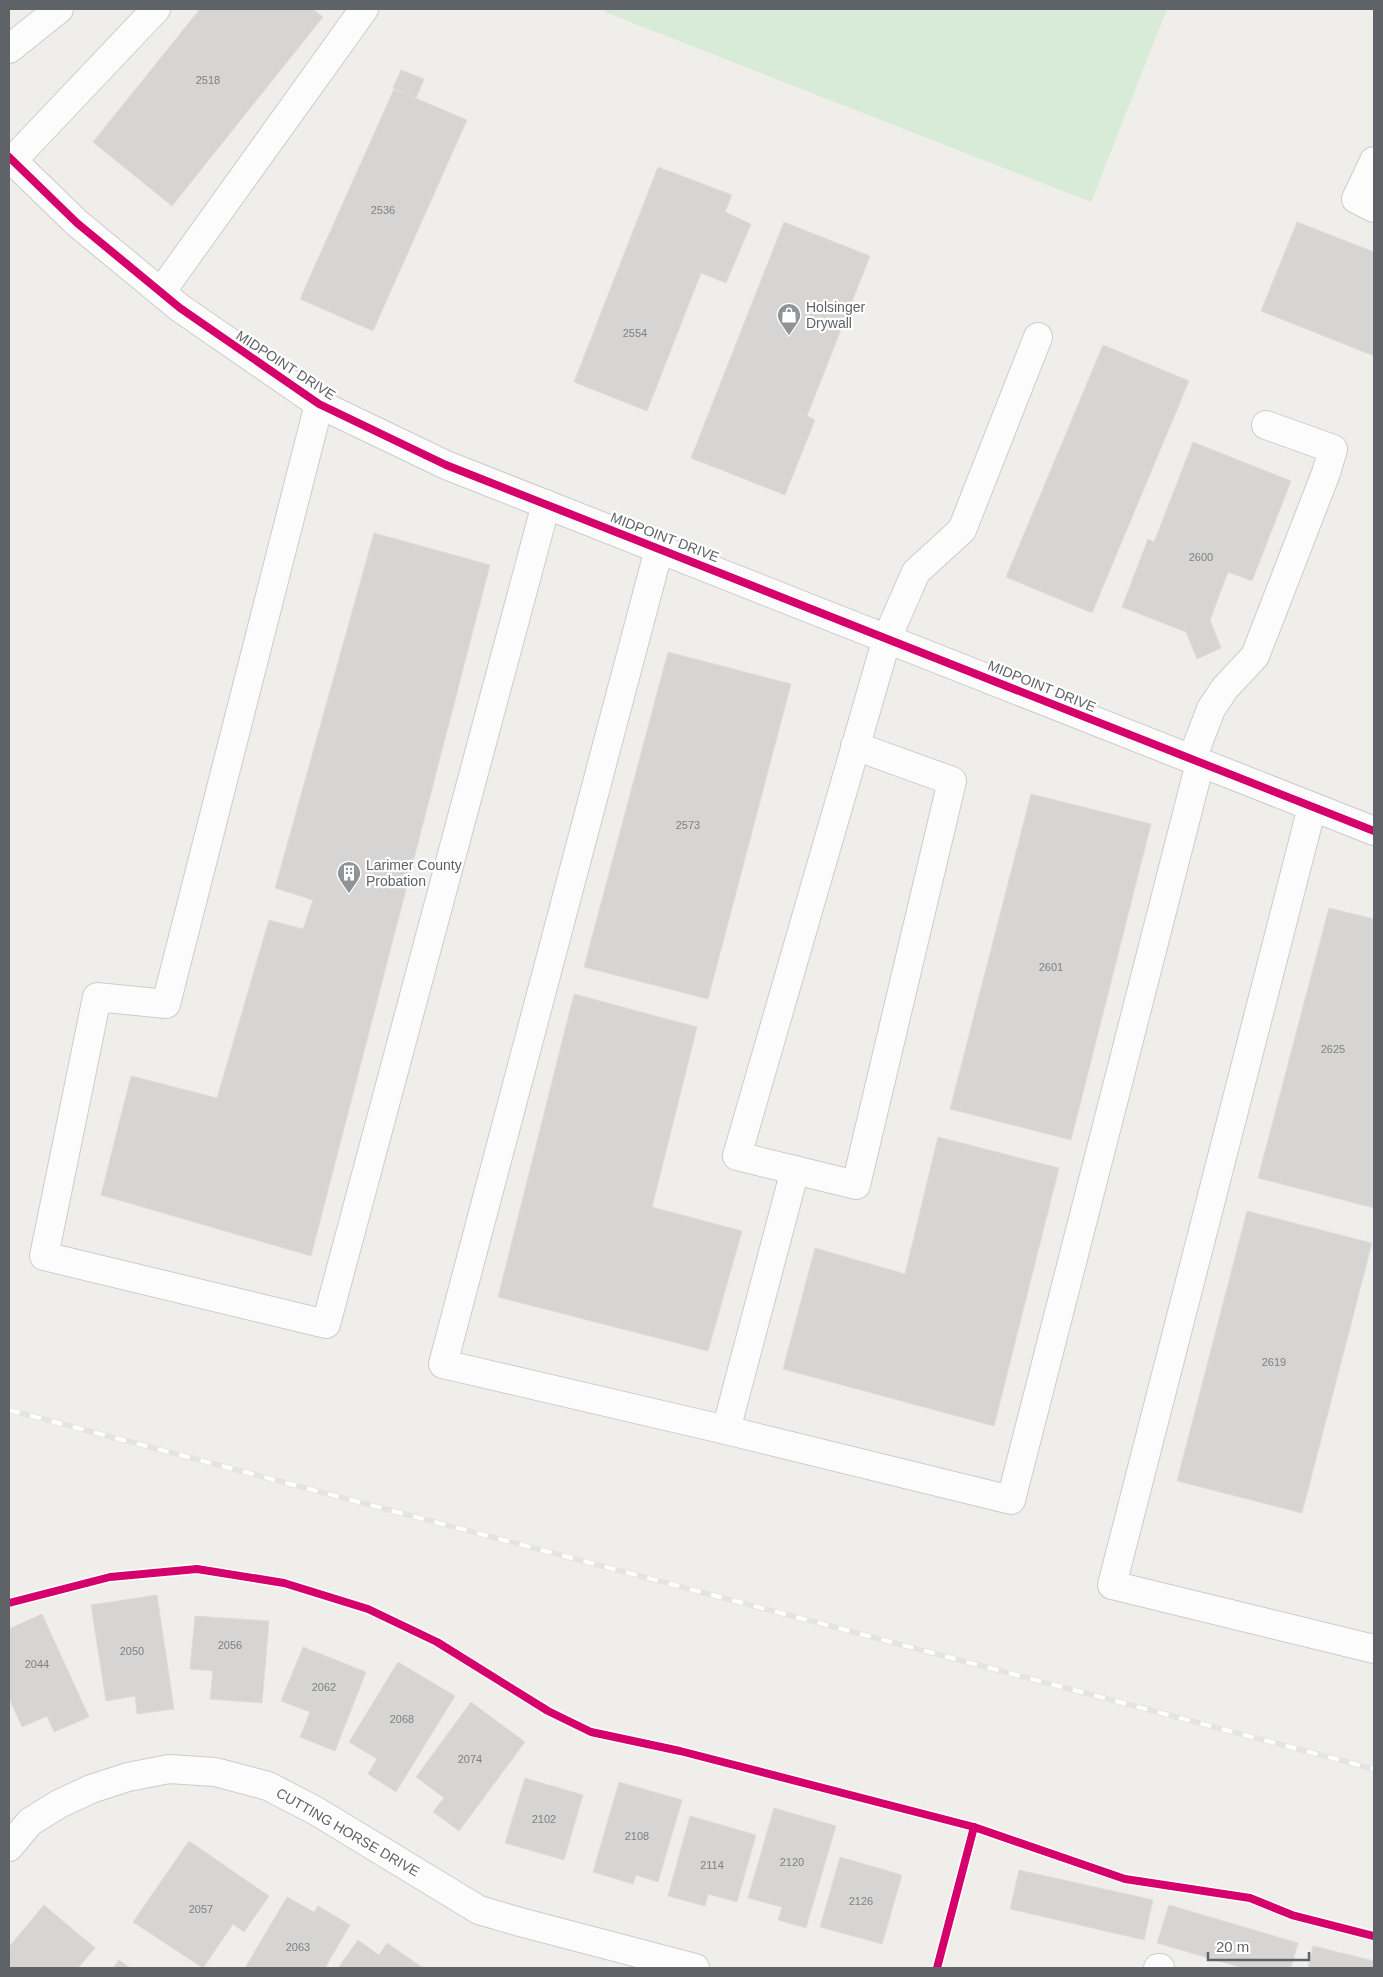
<svg xmlns="http://www.w3.org/2000/svg" width="1383" height="1977" font-family="Helvetica,sans-serif">
	<rect width="100%" height="100%" fill="#efeeea"/>
	<polygon fill="#d8ebd6" points="606,9 1167,9 1091,202 605,12"/>
	<g fill="#d6d5d3" stroke="#deddd9">
		<polygon points="200,9 313,9 323,17 172,206 93,142"/>
		<polygon points="401,70 424,79 416,98 393,88"/>
		<polygon points="394,89 467,120 373,331 300,299"/>
		<polygon points="658,167 732,195 725,212 751,224 726,283 701,273 647,411 574,382"/>
		<polygon points="784,222 870,256 807,416 815,420 785,495 691,458"/>
		<polygon points="1297,222 1374,252 1374,356 1261,311"/>
		<polygon points="1103,345 1189,381 1092,613 1006,577"/>
		<polygon points="1193,442 1291,481 1252,581 1228,572 1210,620 1221,648 1197,659 1186,632 1122,607 1148,539 1154,542"/>
		<polygon points="374,533 490,565 311,1256 101,1195 131,1076 217,1098 269,920 303,929 313,900 275,888"/>
		<polygon points="668,652 791,684 708,999 584,967"/>
		<polygon points="1031,794 1151,824 1071,1140 950,1109"/>
		<polygon points="1329,908 1374,919 1374,1208 1258,1178"/>
		<polygon points="574,994 697,1027 652,1207 742,1231 708,1351 498,1297"/>
		<polygon points="938,1137 1059,1168 994,1426 783,1369 815,1248 905,1274"/>
		<polygon points="1247,1211 1372,1243 1302,1513 1177,1481"/>
		<polygon points="157,1595 174,1709 137,1714 135,1696 106,1701 91,1605"/>
		<polygon points="42,1614 89,1717 54,1732 47,1716 22,1727 9,1698 9,1629"/>
		<polygon points="195,1616 269,1621 262,1703 210,1699 213,1671 190,1669"/>
		<polygon points="303,1647 366,1672 335,1751 300,1737 310,1712 281,1701"/>
		<polygon points="398,1662 455,1696 396,1792 368,1774 377,1759 349,1742"/>
		<polygon points="471,1702 525,1742 459,1831 433,1812 444,1798 416,1777"/>
		<polygon points="525,1778 583,1795 564,1860 505,1843"/>
		<polygon points="619,1782 682,1800 658,1882 636,1875 633,1884 593,1872"/>
		<polygon points="774,1808 836,1826 806,1928 778,1920 782,1907 748,1898"/>
		<polygon points="690,1816 756,1835 737,1902 708,1894 705,1906 668,1896"/>
		<polygon points="189,1841 269,1896 244,1932 233,1924 203,1968 133,1922"/>
		<polygon points="840,1857 902,1875 882,1944 820,1927"/>
		<polygon points="1019,1870 1153,1900 1144,1940 1010,1909"/>
		<polygon points="287,1897 314,1912 318,1906 350,1925 325,1968 245,1968"/>
		<polygon points="44,1905 95,1948 78,1968 9,1968 9,1947"/>
		<polygon points="1169,1905 1298,1943 1291,1968 1243,1968 1157,1943"/>
		<polygon points="358,1940 379,1955 387,1943 423,1968 338,1968"/>
		<polygon points="1313,1946 1374,1961 1374,1968 1308,1968"/>
		<polygon points="119,1960 130,1968 113,1968"/>
	</g>
	<g fill="none" stroke-linecap="round" stroke-linejoin="round">
		<g stroke="#cbcccc" stroke-width="30">
			<g id="minor">
				<polyline points="9,49 59,9"/>
				<polyline points="9,157 77,223 180,308 319,404 446,465 1374,831"/>
				<polyline points="12,161 156,9"/>
				<polyline points="1374,161 1356,199 1374,208"/>
				<polyline points="161,292 364,9"/>
				<polyline points="319,404 166,1004 97,997 44,1256 326,1324 546,504"/>
				<polyline points="659,549 443,1364 726,1430 1011,1500 1200,763"/>
				<polyline points="855,746 952,781 856,1185 737,1156 887,638 916,572 962,530 1038,337"/>
				<polyline points="1192,759 1211,709 1225,688 1255,656 1326,473 1333,449 1266,425"/>
				<polyline points="1312,807 1112,1585 1374,1649"/>
				<polyline points="726,1430 795,1170"/>
				<polyline points="9,1847 30,1822 59,1804 91,1789 128,1777 169,1769 215,1772 268,1786 316,1811 479,1910 520,1922 695,1968"/>
				<polyline points="1158,1968 1160,1968"/>
			</g>
		</g>
		<use href="#minor" stroke="#fdfcfc" stroke-width="28"/>
		<g stroke="#e4e4e4" stroke-width="5.5">
			<polyline id="rail" points="9,1410 1374,1769"/>
		</g>
		<use href="#rail" stroke="#fff" stroke-width="4" stroke-dasharray="11" stroke-linecap="butt"/>
		<g stroke="#fff" stroke-width="11">
			<g id="cycleway">
				<polyline points="9,157 77,223 180,308 319,404 446,465 1374,831"/>
				<polyline points="9,1603 110,1577 197,1569 284,1583 368,1609 437,1642 548,1711 591,1732 680,1751 974,1827 1125,1879 1250,1898 1292,1915 1374,1936"/>
				<polyline points="937,1968 974,1827"/>
			</g>
		</g>
		<use href="#cycleway" stroke="#d6006c" stroke-width="8"/>
	</g>
	<defs>
		<g id="shop-pin" transform="scale(1.25)"><path d="M0 17L-7.5 6A9.5 9.5 0 1 1 7.5 6Z" fill="#919496" stroke="#fff"/><path d="M-5-2.5h2.3a2.7 3.5 0 0 1 5.4 0H5L5.5 6h-11ZM-1.5-2.5h3a1.5 2.3 0 0 0-3 0Z" fill="#fff"/></g>
		<g id="building-pin" transform="scale(1.25)"><path d="M0 17L-7.5 6A9.5 9.5 0 1 1 7.5 6Z" fill="#919496" stroke="#fff"/><path d="M-4-6H4V6H1V3H-1V6H-4ZM-2.5-4.3h1.7v1.8h-1.7ZM.8-4.3h1.7v1.8H.8ZM-2.5-1h1.7V.8h-1.7ZM.8-1h1.7V.8H.8Z" fill="#fff"/></g>
	</defs>
	<g fill-rule="evenodd">
		<use href="#shop-pin" x="789" y="315"/>
		<use href="#building-pin" x="349" y="873"/>
	</g>
	<g text-anchor="middle" stroke-width="4.5" stroke-linejoin="round" paint-order="stroke">
		<g font-size="11" fill="#7e8184">
			<text x="208" y="84">2518</text>
			<text x="383" y="214">2536</text>
			<text x="635" y="337">2554</text>
			<text x="1201" y="561">2600</text>
			<text x="688" y="829">2573</text>
			<text x="1051" y="971">2601</text>
			<text x="1333" y="1053">2625</text>
			<text x="1274" y="1366">2619</text>
			<text x="230" y="1649">2056</text>
			<text x="132" y="1655">2050</text>
			<text x="37" y="1668">2044</text>
			<text x="324" y="1691">2062</text>
			<text x="402" y="1723">2068</text>
			<text x="470" y="1763">2074</text>
			<text x="544" y="1823">2102</text>
			<text x="637" y="1840">2108</text>
			<text x="792" y="1866">2120</text>
			<text x="712" y="1869">2114</text>
			<text x="861" y="1905">2126</text>
			<text x="201" y="1913">2057</text>
			<text x="298" y="1951">2063</text>
		</g>
		<g font-size="14" fill="#5f6368" stroke="#fff" text-anchor="start">
			<text x="806" y="312">Holsinger<tspan x="806" dy="16">Drywall</tspan></text>
			<text x="366" y="870">Larimer County<tspan x="366" dy="16">Probation</tspan></text>
		</g>
		<g font-size="14" fill="#5f6368" stroke="#fff">
			<text transform="translate(286 365) rotate(33)" y="5">MIDPOINT DRIVE</text>
			<text transform="translate(665 537) rotate(21)" y="5">MIDPOINT DRIVE</text>
			<text transform="translate(1042 686) rotate(22)" y="5">MIDPOINT DRIVE</text>
			<text transform="translate(348 1832) rotate(30)" y="5">CUTTING HORSE DRIVE</text>
		</g>
	</g>
	<rect width="1383" height="1977" fill="none" stroke="#5f6368" stroke-width="20"/>
	<path d="M1208 1952v8h101v-8" fill="none" stroke="#5f6368" stroke-width="2.5"/>
	<text x="1216" y="1952" font-size="15" fill="#5f6368" stroke="#ffffff" stroke-width="4" paint-order="stroke">20 m</text>
</svg>
